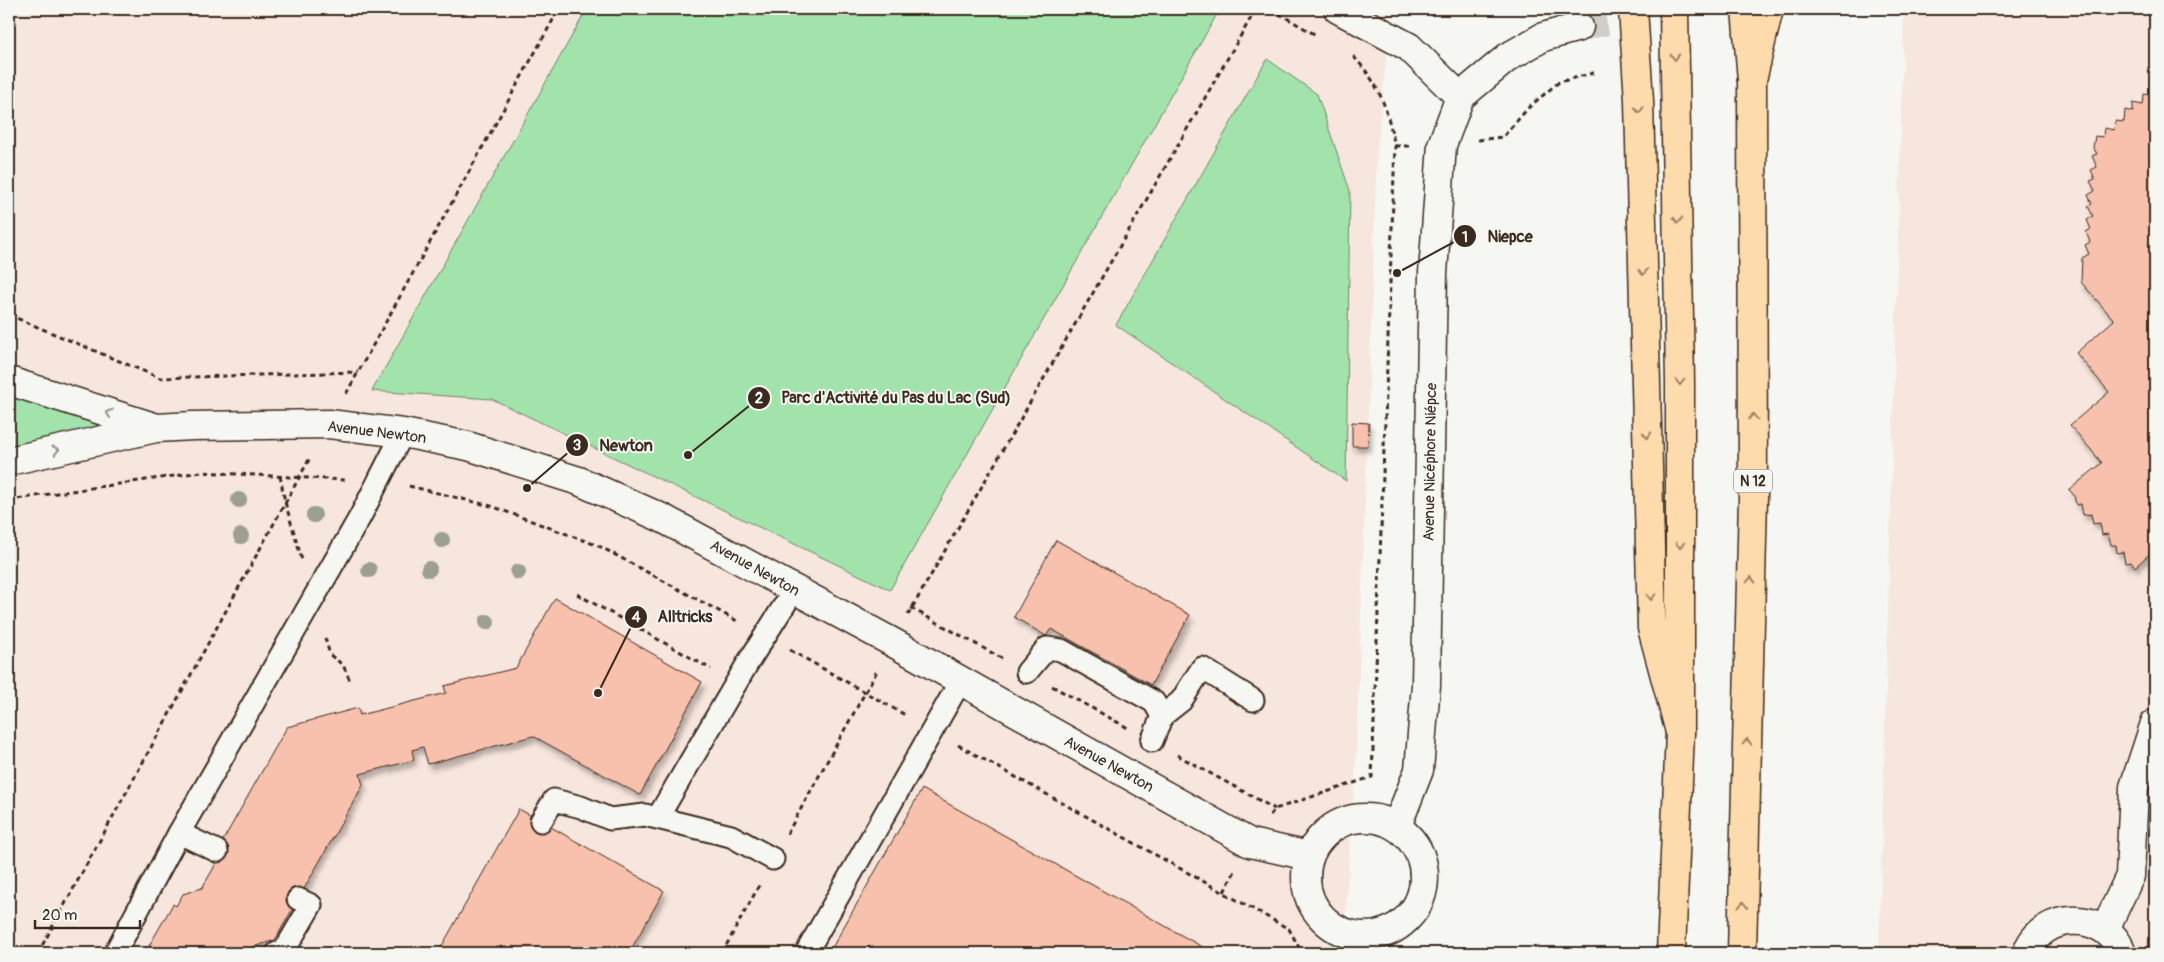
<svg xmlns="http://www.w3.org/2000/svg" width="2164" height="962" font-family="Pangolin,sans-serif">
	<defs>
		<filter id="shadow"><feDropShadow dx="3" dy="5.5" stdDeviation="2.5" flood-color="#0004"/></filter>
	</defs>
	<rect width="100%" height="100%" fill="#f6f6f2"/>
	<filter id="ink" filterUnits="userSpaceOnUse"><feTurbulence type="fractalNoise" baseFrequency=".02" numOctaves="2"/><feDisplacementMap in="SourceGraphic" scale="10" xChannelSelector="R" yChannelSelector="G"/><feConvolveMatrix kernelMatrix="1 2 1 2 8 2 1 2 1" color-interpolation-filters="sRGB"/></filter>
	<g filter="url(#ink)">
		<g fill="#f7e6dd">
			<polygon points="9,9 1391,9 1377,151 1356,759 1343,953 9,953"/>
			<polygon points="1904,9 2155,9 2155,953 1879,953"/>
		</g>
		<g fill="#a2e3ac" stroke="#6e8665">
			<polygon points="587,9 1220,9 890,590 492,399 372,391"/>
			<polygon points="1267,59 1317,94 1350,191 1346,481 1116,325"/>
			<polygon points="9,390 105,427 9,448"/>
		</g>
		<g fill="#f8c1ad" stroke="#3b2a1e" filter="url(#shadow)">
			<polygon points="2153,93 2155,95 2155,549 2135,567 2131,562 2125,563 2123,552 2117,553 2116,545 2111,545 2108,534 2102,535 2100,523 2093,524 2091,514 2083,515 2081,504 2076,505 2074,495 2069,490 2102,463 2070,425 2109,392 2076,353 2114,320 2081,282 2082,258 2089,254 2085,245 2090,242 2086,232 2091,229 2087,220 2093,216 2088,206 2092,204 2088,195 2095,191 2090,181 2095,179 2091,170 2097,167 2092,156 2097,154 2093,147 2095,136 2103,137 2104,128 2114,130 2115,121 2124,122 2125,110 2133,112 2133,103 2143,105 2144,94 2151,95"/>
			<polygon points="1352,422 1369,423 1368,446 1352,446"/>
			<polygon points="1056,540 1190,615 1151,685 1051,629 1046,636 1014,617"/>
			<polygon points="555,598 702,682 640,795 533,736 428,764 423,747 412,750 414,760 360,774 363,785 275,940 234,953 145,953 173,904 176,906 183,894 202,888 216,864 211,861 217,851 287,727 358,708 360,715 446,693 444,686 516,668"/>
			<polygon points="922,789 1213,953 829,953"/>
			<polygon points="519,809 664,891 629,953 438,953"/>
		</g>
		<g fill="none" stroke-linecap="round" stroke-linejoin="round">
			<polyline stroke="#d1cdc8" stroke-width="28" stroke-dasharray="28 14" stroke-linecap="butt" points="1579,27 1664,9"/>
			<g stroke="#3b2a1e" stroke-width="25">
				<g id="service">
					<polyline points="1027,672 1047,648 1061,650 1154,702 1162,716 1152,741"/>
					<polyline points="1162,716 1181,701 1202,668 1253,700"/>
					<polyline points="658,817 749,661 794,590"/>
					<polyline points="541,821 554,800 581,807 610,819 645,815 731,836 773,859"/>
					<polyline points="179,833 360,517 403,433"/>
					<polyline points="115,953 179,833 217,851"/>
					<polyline points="277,953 284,951 311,905 298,899"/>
					<polyline points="806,953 961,680"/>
				</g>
			</g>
			<g stroke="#3b2a1e" stroke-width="31">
				<g id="minor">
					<polyline points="1338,9 1409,47 1460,97"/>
					<polyline points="9,381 154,427"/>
					<polyline points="9,461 156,428 193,426 329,424 403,433 468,446 579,481 662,518 892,642 1250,843 1309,856"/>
					<circle cx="1365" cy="877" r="59"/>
					<polyline points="1397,826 1419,770 1426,685 1433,273 1442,145 1460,97 1508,57 1543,37 1579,27"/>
					<polyline points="2105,929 2130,876 2134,787 2155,723"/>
					<path d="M2027,953C2041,910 2108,910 2122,953"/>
				</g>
			</g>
			<g stroke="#3b2a1e" stroke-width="31">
				<g id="trunk">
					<polyline points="1671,953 1680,732 1680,383 1674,9"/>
					<polyline points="1742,953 1753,498 1752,80 1746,9"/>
				</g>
			</g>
			<g stroke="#3b2a1e" stroke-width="31">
				<g id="motorway">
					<polyline points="1633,9 1639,101 1652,628 1680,732"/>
					<polyline points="1752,80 1769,9"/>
				</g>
			</g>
			<g stroke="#3b2a1e" stroke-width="3" stroke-dasharray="5 4" stroke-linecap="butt">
				<polyline points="1271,9 1316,35"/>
				<polyline points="1478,140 1503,137 1529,107 1559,82 1597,72"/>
				<polyline points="1395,146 1410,146"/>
				<polyline points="9,315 160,378 358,372"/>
				<polyline points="346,394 559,9"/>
				<polyline points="280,476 285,502 302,560"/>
				<polyline points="409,486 491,506 599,546 739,622"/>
				<polyline points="9,500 201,472 346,480"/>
				<polyline points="577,594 711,669"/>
				<polyline points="911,608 1003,659"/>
				<polyline points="908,615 1256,9"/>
				<polyline points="325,638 330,655 343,665 351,683"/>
				<polyline points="790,650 907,716"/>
				<polyline points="1052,686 1128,728"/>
				<polyline points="958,745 1289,929 1302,953"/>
				<polyline points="1177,755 1275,809"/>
				<path d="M1270,815L1275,809L1372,777L1395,146C1386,107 1381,85 1352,55"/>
				<polyline points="787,834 877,671"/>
				<polyline points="1224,892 1235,871"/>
				<polyline points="38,953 311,456"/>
				<polyline points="722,953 760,884"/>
			</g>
			<use href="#service" stroke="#f6f6f2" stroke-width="21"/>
			<use href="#minor" stroke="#f6f6f2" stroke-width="28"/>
			<use href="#trunk" stroke="#fedbac" stroke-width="28"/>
			<use href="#motorway" stroke="#fedbac" stroke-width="28"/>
		</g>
		<g fill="#9d9f91">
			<circle cx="239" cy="500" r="8"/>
			<circle cx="314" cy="515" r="8"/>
			<circle cx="241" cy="536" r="8"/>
			<circle cx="442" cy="540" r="8"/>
			<circle cx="429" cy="569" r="8"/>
			<circle cx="369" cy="570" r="8"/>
			<circle cx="518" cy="572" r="8"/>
			<circle cx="487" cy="622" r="8"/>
		</g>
		<defs><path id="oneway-chevron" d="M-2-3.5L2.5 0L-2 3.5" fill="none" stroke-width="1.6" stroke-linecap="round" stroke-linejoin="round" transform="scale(1.25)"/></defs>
		<g stroke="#9c8265">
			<use href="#oneway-chevron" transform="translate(1675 57) rotate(89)"/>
			<use href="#oneway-chevron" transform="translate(1639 110) rotate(89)"/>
			<use href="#oneway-chevron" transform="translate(1678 220) rotate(89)"/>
			<use href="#oneway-chevron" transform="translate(1643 272) rotate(89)"/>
			<use href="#oneway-chevron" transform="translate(1680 382) rotate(90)"/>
			<use href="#oneway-chevron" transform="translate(1753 417) rotate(-90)"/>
			<use href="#oneway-chevron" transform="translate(1647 435) rotate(89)"/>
			<use href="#oneway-chevron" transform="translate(1680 545) rotate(90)"/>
			<use href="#oneway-chevron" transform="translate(1751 580) rotate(-89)"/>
			<use href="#oneway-chevron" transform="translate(1651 597) rotate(89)"/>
			<use href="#oneway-chevron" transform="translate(1747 742) rotate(-89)"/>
			<use href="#oneway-chevron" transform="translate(1743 905) rotate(-89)"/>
		</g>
		<g stroke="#989088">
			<use href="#oneway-chevron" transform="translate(109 413) rotate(-162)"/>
			<use href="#oneway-chevron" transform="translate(56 450) rotate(-13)"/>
		</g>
	</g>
	<g text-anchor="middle" stroke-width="4" stroke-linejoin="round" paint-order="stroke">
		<rect fill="#f6f6f2" stroke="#73675e" stroke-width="1" x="1734" y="469.5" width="38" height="23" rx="4"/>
		<g font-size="14" font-weight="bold" fill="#3b2a1e">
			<text x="1753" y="486">N 12</text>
		</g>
		<g font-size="15" fill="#3b2a1e" stroke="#f6f6f2">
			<text transform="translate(377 432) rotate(7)" y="5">Avenue Newton</text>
			<text transform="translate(1430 462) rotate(-89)" y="5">Avenue Nicéphore Niépce</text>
			<text transform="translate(755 568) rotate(29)" y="5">Avenue Newton</text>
			<text transform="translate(1109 764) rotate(29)" y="5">Avenue Newton</text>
		</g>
	</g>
	<path fill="none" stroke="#3b2a1e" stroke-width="2" d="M1397 273L1465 236M688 455L759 398M527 488L577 445M598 693L636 617"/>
	<g fill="#3b2a1e" stroke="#f6f6f2" stroke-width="2">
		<circle cx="1397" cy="273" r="5"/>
		<circle cx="688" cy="455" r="5"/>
		<circle cx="527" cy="488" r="5"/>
		<circle cx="598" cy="693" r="5"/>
		<circle cx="1465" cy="236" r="12"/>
		<circle cx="759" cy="398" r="12"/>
		<circle cx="577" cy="445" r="12"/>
		<circle cx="636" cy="617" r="12"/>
	</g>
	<g font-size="15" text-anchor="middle" font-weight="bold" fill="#fff">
		<text x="1465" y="242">1</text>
		<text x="759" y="403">2</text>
		<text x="577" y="450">3</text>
		<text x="636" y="622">4</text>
	</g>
	<g font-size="16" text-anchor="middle" font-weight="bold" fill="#3b2a1e" stroke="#f6f6f2" stroke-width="4" stroke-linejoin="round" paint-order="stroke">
		<text x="1510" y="242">Niepce</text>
		<text x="896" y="403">Parc d'Activité du Pas du Lac (Sud)</text>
		<text x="626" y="451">Newton</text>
		<text x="685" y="622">Alltricks</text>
	</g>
	<rect width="2164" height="962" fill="none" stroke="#f6f6f2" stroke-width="30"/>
	<rect x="15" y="15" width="2134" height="932" fill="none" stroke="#3b2a1e" stroke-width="2" filter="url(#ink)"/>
	<path d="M35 920v8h105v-8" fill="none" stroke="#3b2a1e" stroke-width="2.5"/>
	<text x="42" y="920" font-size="15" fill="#3b2a1e" stroke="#f6f6f2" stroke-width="4" paint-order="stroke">20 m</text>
</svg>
